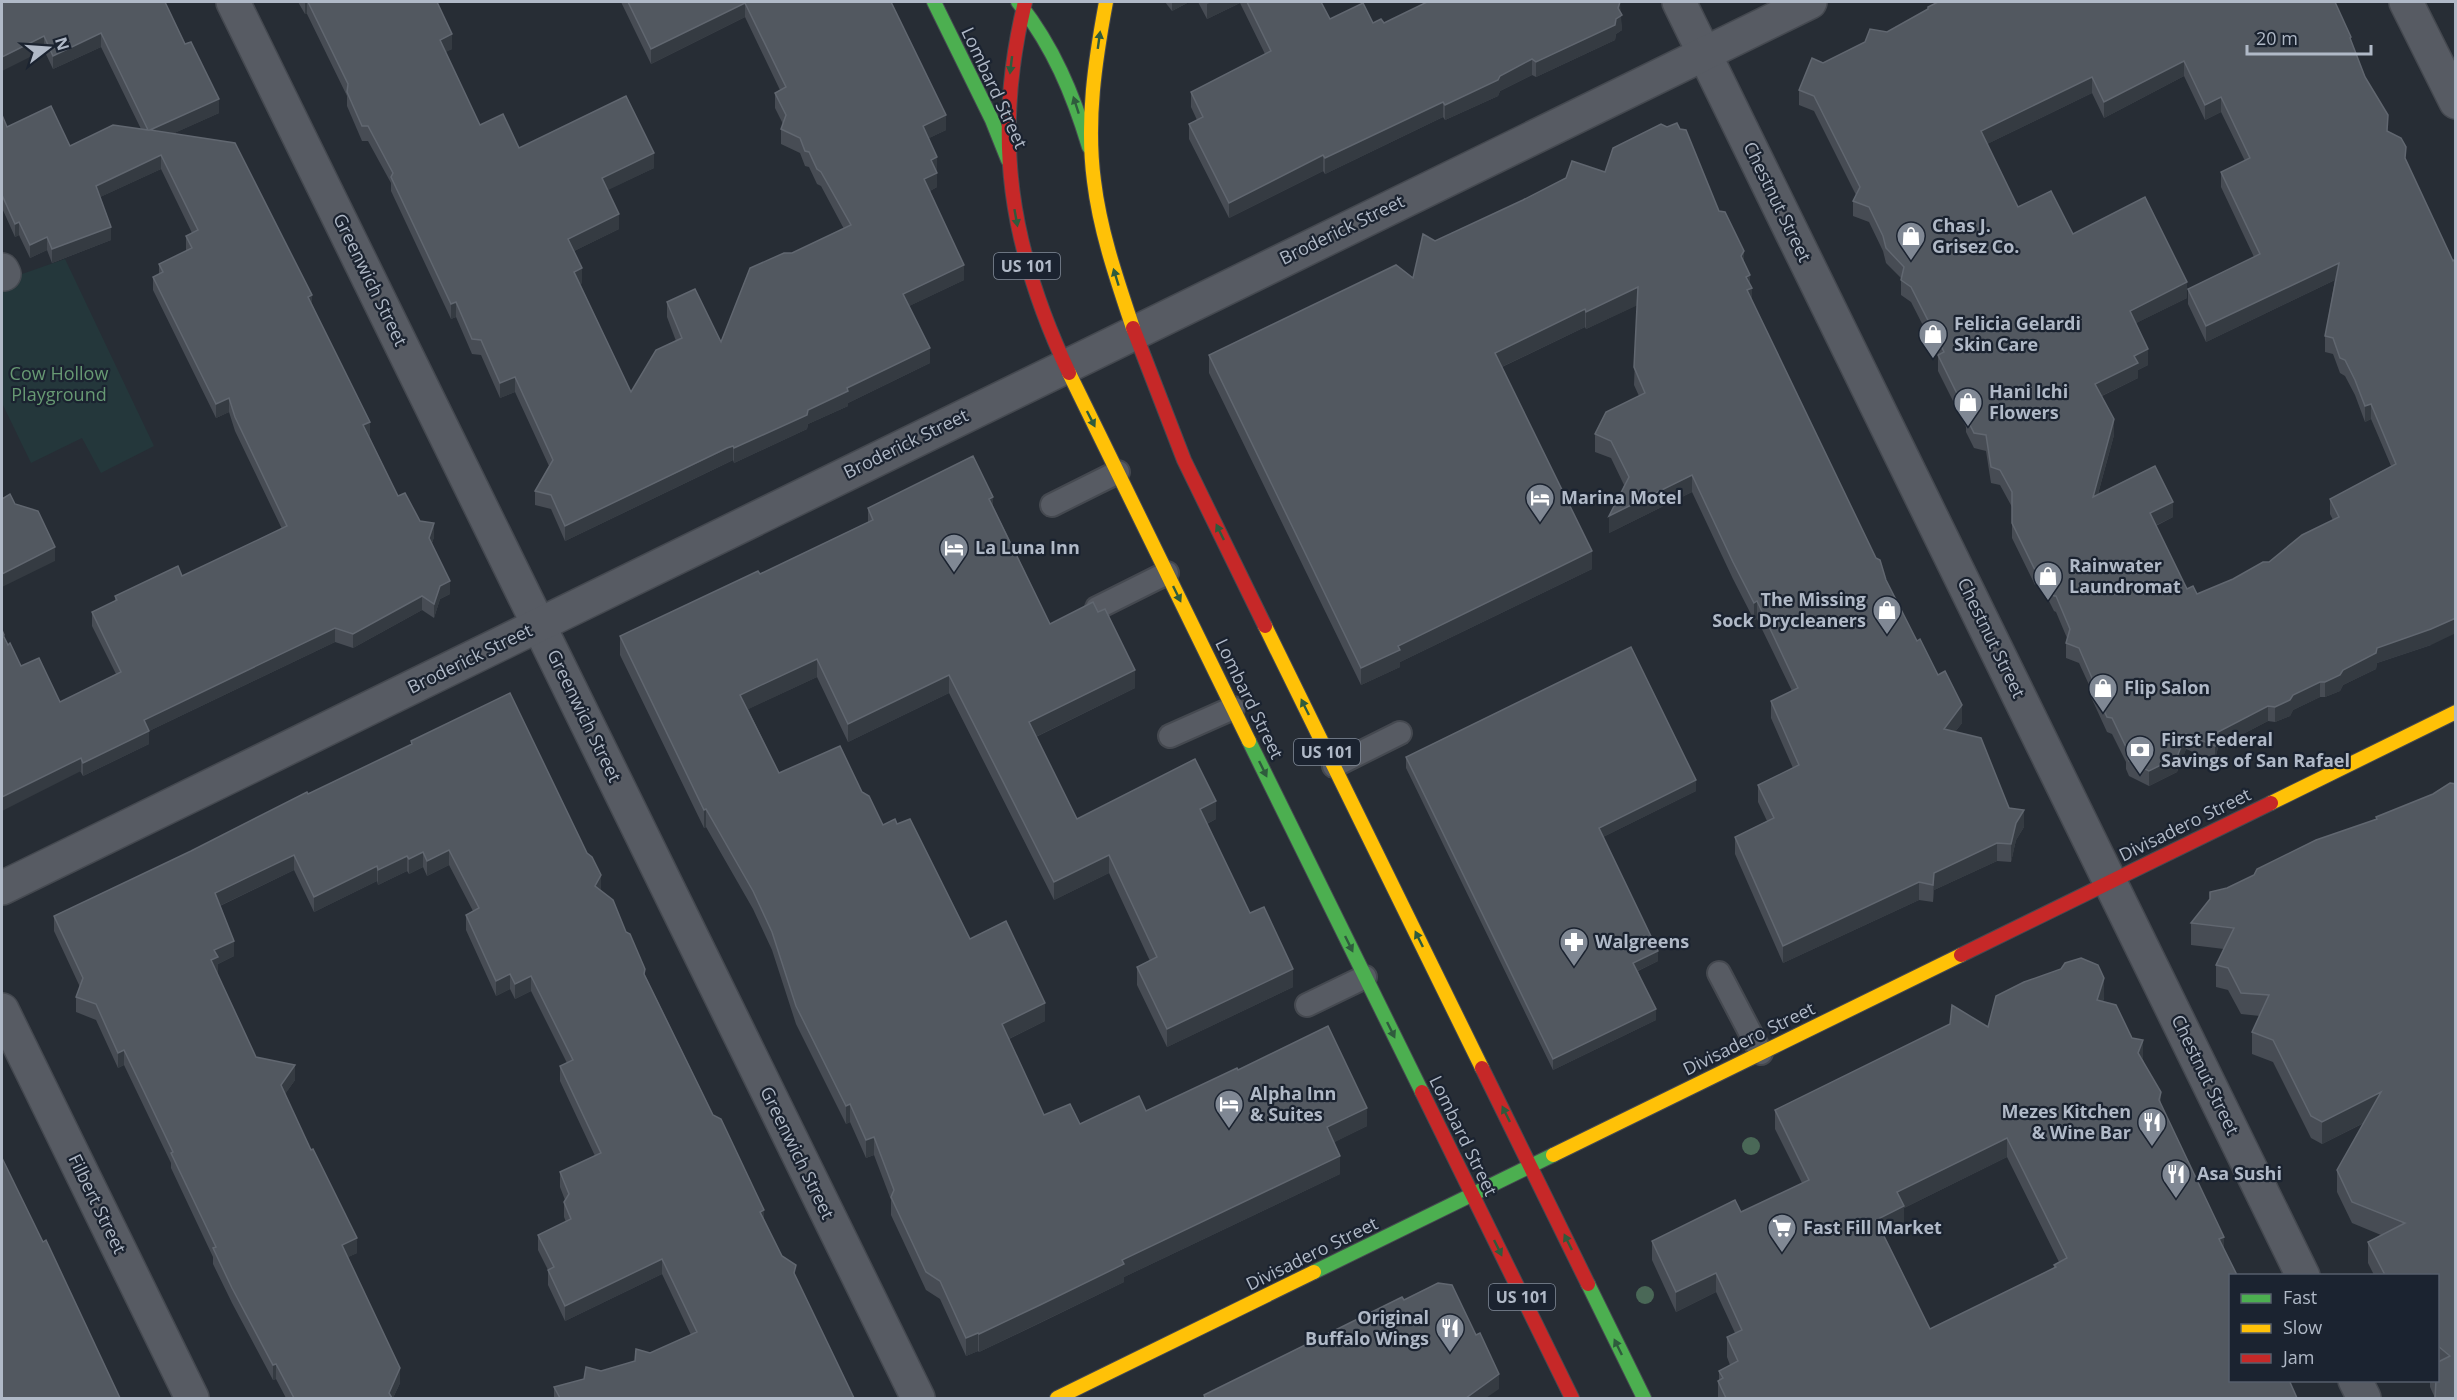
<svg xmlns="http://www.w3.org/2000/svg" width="2457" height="1400" font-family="'Open Sans',sans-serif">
	<rect width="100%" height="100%" fill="#272d35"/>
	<polygon fill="#24373b" points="65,259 154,446 101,473 82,438 31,463 2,403 2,281"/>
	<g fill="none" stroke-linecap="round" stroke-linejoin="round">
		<g stroke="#454950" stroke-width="26">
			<g id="lane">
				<polyline points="1052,505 1118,472"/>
				<polyline points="1097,608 1167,573"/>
				<polyline points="1170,736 1233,708"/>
				<polyline points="1334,766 1400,733"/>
				<polyline points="1719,973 1761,1053"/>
				<polyline points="1307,1005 1365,977"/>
			</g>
		</g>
		<g stroke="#454950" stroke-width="36">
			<g id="street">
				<polyline points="233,2 918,1398"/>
				<polyline points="1679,2 2303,1276"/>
				<polyline points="2406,2 2456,102"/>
				<polyline points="2,270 4,274"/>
				<polyline points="2,888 1810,2"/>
				<polyline points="2,1010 192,1398"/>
				<polyline points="2355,1380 2364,1398"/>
			</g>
		</g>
		<g stroke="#454950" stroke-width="16">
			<g id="fast">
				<polyline points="934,2 992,120 1008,160"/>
				<path d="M1018,2C1053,46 1073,94 1089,147"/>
				<polyline points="1249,741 1422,1092"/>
				<polyline points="1314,1272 1553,1155"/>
				<polyline points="1588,1284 1644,1398"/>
			</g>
		</g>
		<g stroke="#454950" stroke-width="16">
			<g id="slow">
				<path d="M1106,2C1095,61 1086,121 1094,181C1100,231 1117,280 1133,328"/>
				<polyline points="1069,373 1249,741"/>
				<polyline points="1265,626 1482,1068"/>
				<polyline points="2271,803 2456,712"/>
				<polyline points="1553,1155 1961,955"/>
				<polyline points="1057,1398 1314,1272"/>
			</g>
		</g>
		<g stroke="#454950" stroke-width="16">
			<g id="jam">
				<path d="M1025,2C992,137 1010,248 1069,373"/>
				<polyline points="1133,328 1184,460 1265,626"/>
				<polyline points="1961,955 2271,803"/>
				<polyline points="1482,1068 1588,1284"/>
				<polyline points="1422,1092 1572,1398"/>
			</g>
		</g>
		<use href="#lane" stroke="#575b63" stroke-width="22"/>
		<use href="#street" stroke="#575b63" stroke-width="33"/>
		<use href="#fast" stroke="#4caf50" stroke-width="14"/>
		<use href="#slow" stroke="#ffc107" stroke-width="14"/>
		<use href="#jam" stroke="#c62828" stroke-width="14"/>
	</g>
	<g fill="#4a6857">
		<circle cx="1751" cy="1146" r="9"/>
		<circle cx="1645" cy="1295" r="9"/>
	</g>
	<g fill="#474c54" fill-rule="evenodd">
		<polygon points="2,2 165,2 219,113 172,134 312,304 370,436 369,436 398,496 434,537 432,543 450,594 440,599 434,618 422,610 353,648 335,642 149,731 149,744 83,776 4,637 21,666 60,702 116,674 92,626 92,612 115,601 115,596 182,576 282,529 235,431 229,412 216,418 153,290 153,277 159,274 159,264 186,251 186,236 192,233 161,169 100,197 111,240 52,263 47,250 30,258 19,235 15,237 2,208 2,115 7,127 70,146 141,129 101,47 53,69 44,50"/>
		<polygon points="298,2 437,2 452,49 445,52 480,125 519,148 654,168 607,190 619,229 574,251 582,283 580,284 631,392 676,341 667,317 667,302 721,342 792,253 844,229 821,186 817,184 809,167 805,166 800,153 781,144 781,129 783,124 775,108 775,93 780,90 745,17 651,64 621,2 891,2 946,130 929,138 937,171 937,187 930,191 964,280 909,306 930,363 848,403 848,406 808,424 807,429 734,463 733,460 727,463 565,541 551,509 535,505 535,491 549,466 515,392 500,398 481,355 472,354 456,317 451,319 391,191 391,183 368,141 362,141 347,106 347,96 307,14 305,14"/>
		<polygon points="1165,2 1189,2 1172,11"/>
		<polygon points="1198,2 1321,2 1330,19 1373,23 1620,12 1622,30 1616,34 1615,40 1536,77 1532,75 1500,91 1498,96 1445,120 1443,117 1325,174 1323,171 1229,218 1189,139 1189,124 1197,120 1191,107 1191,92 1265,54 1240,3 1207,19"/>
		<path d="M1928,7L2351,42L2388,132L2406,161L2431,645L2377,663L2376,669L2343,685L2340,691L2325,697H2320L2293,710L2290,716L2275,722L2268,721L2218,747L2215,761L2186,749L2177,772L2149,786L2129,776L2126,769V762L2112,734L2107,732L2091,697V689L2079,663L2066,658V643L2067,638L2056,612L2054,611L2040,583L2035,585L2012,538V507L2000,485L1991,483L1986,451L1974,448L1966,432V427L1938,371V355L1911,302L1901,295V278L1886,263L1883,251L1869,222L1853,216V201L1856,195L1814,111L1799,105V90L1823,63L1887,32L1928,9ZM2184,76L2205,120L2221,112L2245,161L2221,172V187L2254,257L2188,289V304L2206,342L2335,280L2325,336V352L2333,354L2340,373L2345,376L2355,395L2365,422L2371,419L2391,466L2330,499V514L2333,520L2269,562L2233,579L2197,594L2187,589L2156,526L2173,517L2098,494L2114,435L2102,396L2138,378V370L2148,365L2136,323L2187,298L2073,234L2018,207L1987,144L2092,93L2104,118Z"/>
		<polygon points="1719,211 1744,262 1750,284 1752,301 1886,580 1917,641 1962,723 1955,732 2024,827 2016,840 2011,862 1997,861 1934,890 1933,902 1919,900 1783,963 1735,854 1735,837 1767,821 1758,802 1758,785 1793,768 1771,718 1771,701 1792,691 1757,619 1754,620 1733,579 1692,492 1609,533 1624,485 1611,458 1595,452 1595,434 1639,396 1634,385 1637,305 1586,329 1585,327 1502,367 1592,569 1400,662 1400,667 1361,685 1209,373 1209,355 1413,278 1435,241"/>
		<polygon points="993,506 1050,624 1135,688 1036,737 1077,819 1216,819 1207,824 1250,913 1293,987 1167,1047 1137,985 1137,967 1150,961 1109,873 1054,900 949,693 848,742 817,677 748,709 779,773 862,792 883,825 897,824 970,939 1045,1021 1009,1039 1044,1115 1080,1124 1146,1111 1238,1070 1367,1126 1334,1142 1340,1174 1124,1277 1124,1282 1040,1323 979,1352 978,1351 966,1356 940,1299 926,1290 891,1215 891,1200 874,1155 866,1158 850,1122 846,1124 796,1024 772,950 753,909 706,827 704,828 620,655 620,636 760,574 868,522 868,508"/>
		<polygon points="411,741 600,890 626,932 645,975 782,1256 796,1278 854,1398 554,1398 554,1387 584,1379 601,1371 635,1361 650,1353 691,1335 662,1274 565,1321 548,1285 548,1270 538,1250 538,1235 566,1222 564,1217 564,1202 565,1200 560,1187 560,1172 595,1156 560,1081 560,1066 567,1063 531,991 515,999 510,989 496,996 466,930 466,915 473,911 449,865 427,876 423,867 409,874 407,871 378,885 377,881 314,912 294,870 220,906 234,956 218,964 218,972 217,973 256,1057 295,1080 285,1094 357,1253 348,1257 400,1383 393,1398 286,1398 276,1379 273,1380 232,1303 213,1264 213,1257 171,1168 171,1163 124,1065 118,1068 96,1020 76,1012 76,997 80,987 54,931 54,916 191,851 411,745"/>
		<polygon points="1406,757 1696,791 1603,837 1658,961 1638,971 1656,1020 1553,1070 1406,768"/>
		<polygon points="2376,817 2456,1398 2435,1398 2430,1387 2430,1380 2438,1380 2438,1275 2374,1275 2368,1263 2368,1242 2381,1235 2352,1223 2337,1192 2337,1170 2364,1123 2322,1144 2311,1138 2273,1062 2252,1054 2252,1032 2260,1016 2241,1014 2228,990 2216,987 2216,965 2224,949 2191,945 2191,923 2210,899 2210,892 2227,888 2376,819"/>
		<path d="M2104,997L2103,1002L2143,1060L2161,1105L2224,1249L2297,1398H1718V1381L1719,1380V1371L1730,1365L1727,1357V1337L1735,1333L1716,1292L1676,1312L1652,1260V1241L1741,1212L1802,1183L1775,1129V1110L1988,1027ZM2007,1157L2059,1262L2054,1265V1268L1930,1329L1884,1235L1904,1225V1208Z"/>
	</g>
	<g fill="#353b42">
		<rect x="305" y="2" width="2" height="12"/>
		<polygon points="1172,2 1189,2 1172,11"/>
		<polygon points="1212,2 1240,2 1240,3 1207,19 1207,4"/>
		<polygon points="1620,2 1622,30 1616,34 1615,40 1536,77 1536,62 1616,19"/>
		<polygon points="745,3 745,17 651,64 651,49"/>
		<polygon points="101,33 101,47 53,69 53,56"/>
		<polygon points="452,34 452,49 440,55 440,40"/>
		<polygon points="44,36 44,50 2,71 2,57"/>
		<polygon points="1532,59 1532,75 1500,91 1498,96 1445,120 1445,105"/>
		<polygon points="2184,61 2184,76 2104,118 2104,102"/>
		<polygon points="2092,77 2092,93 1981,147 1981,131"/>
		<polygon points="2221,97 2221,112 2205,120 2205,105"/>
		<polygon points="219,99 219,113 150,144 150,130"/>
		<polygon points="1443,102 1443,117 1325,174 1325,158"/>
		<polygon points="946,115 946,130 923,141 923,126"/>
		<polygon points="654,153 654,168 602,193 602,178"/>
		<polygon points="161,155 161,169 96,199 96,186"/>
		<polygon points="1323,155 1323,171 1229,218 1229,203"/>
		<polygon points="937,157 937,171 931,175 931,160"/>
		<polygon points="937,173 937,187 924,194 924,179"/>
		<polygon points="619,214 619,229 568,254 568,239"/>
		<polygon points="19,222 19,235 15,237 15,224"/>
		<polygon points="111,227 111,240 52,263 52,249"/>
		<polygon points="47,237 47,250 30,258 30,245"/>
		<polygon points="1744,251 1744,268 1741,256"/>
		<polygon points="2339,263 2339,278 2206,342 2206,326"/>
		<polygon points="964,265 964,280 903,309 903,294"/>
		<polygon points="582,268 582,283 574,287 574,272"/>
		<polygon points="1750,275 1750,289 1752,288 1752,305 1747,308 1746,277"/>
		<polygon points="2187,282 2187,298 2130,326 2130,311"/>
		<polygon points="1638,287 1638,305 1586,329 1586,312"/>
		<polygon points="312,295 312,309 308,297"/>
		<polygon points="456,302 456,317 451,319 451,304"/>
		<polygon points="1585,309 1585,327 1495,370 1495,353"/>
		<polygon points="930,348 930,363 848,403 848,406 808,424 807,429 734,463 734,448 847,388"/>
		<polygon points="2148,349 2148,365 2138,370 2138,378 2095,399 2095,384 2134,356"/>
		<polygon points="515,377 515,392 500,398 500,383"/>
		<polygon points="229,398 229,412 216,418 216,404"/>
		<polygon points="2371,404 2371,419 2365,422 2365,406"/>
		<polygon points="2114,419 2114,435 2093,512 2093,497"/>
		<polygon points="370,422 370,436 363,439 363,425"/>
		<polygon points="733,446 733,460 565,541 565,526"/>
		<polygon points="1692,475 1692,492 1609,533 1609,516"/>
		<polygon points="993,497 993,515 989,499"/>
		<polygon points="2173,502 2173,517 2150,528 2150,513"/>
		<polygon points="434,523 434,537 429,552 429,538"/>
		<polygon points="55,547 55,561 2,587 2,574"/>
		<polygon points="1592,551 1592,569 1400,662 1400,667 1361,685 1361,668 1398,646"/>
		<polygon points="2040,567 2040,583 2035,585 2035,570"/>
		<polygon points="450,581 450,594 440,599 434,618 434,604 440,586"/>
		<polygon points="422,596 422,610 353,648 353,634"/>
		<polygon points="1757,601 1757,619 1754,620 1754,603"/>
		<polygon points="2456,618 2456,633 2431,645 2377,663 2376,669 2343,685 2340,691 2325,697 2325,682 2377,648"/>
		<polygon points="335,628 335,642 149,731 149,744 83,776 83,763 144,720"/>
		<polygon points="817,659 817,677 740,713 740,695"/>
		<polygon points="1135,670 1135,688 1029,740 1029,722"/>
		<polygon points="949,675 949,693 848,742 848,724"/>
		<polygon points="2320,682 2320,697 2293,710 2290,716 2275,722 2275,707 2293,695"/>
		<polygon points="1962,705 1962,723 1944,746 1944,729"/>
		<polygon points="2268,706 2268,721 2218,747 2215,761 2215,746 2218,732"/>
		<polygon points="2186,734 2186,749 2177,772 2149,786 2149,771"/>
		<polygon points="81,758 81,771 2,811 2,797"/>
		<polygon points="1696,780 1696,791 1599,839 1599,828"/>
		<polygon points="1216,801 1216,819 1200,827 1200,809"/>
		<polygon points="706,809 706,827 704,828 704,810"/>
		<polygon points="2024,810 2024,827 2016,840 2011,862 2011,844 2016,823"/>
		<polygon points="1997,843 1997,861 1934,890 1933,902 1934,873"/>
		<polygon points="449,850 449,865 427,876 427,861"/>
		<polygon points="423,852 423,867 409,874 409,859"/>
		<polygon points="294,855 294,870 215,908 215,893"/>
		<polygon points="1109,855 1109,873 1054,900 1054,882"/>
		<polygon points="407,856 407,871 378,885 378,870"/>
		<polygon points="377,866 377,881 314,912 314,897"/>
		<polygon points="601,875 601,890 595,886"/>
		<polygon points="1919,882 1919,900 1783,963 1783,946"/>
		<polygon points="234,941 234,956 218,964 218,972 211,975 211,960 214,950"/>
		<polygon points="1658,951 1658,961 1633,973 1633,963"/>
		<polygon points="1293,969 1293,987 1167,1047 1167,1029"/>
		<polygon points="510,974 510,989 496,996 496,981"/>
		<polygon points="531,976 531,991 515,999 515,984"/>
		<polygon points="2104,978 2104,997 2097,1020 2097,1000"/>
		<polygon points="1045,1003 1045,1021 1002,1042 1002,1024"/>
		<polygon points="1656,1009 1656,1020 1553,1070 1553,1059"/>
		<polygon points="2143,1040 2143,1060 2138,1053"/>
		<polygon points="124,1050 124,1065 118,1068 118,1053"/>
		<polygon points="295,1065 295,1080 281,1100 281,1085"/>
		<polygon points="2161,1092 2161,1112 2159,1100"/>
		<polygon points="2381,1092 2381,1114 2322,1144 2322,1122"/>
		<polygon points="850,1104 850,1122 846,1124 846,1106"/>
		<polygon points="1367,1108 1367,1126 1327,1146 1327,1127"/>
		<polygon points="874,1137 874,1155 866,1158 866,1140"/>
		<polygon points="2007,1138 2007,1157 1904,1208 1904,1225 1876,1239 1876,1220 1897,1192"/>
		<polygon points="1340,1156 1340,1174 1124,1277 1124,1282 979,1352 979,1334 1122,1260"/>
		<polygon points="764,1210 764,1225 760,1212"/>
		<polygon points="2224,1237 2224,1256 2219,1239"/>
		<polygon points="357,1238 357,1253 342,1260 342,1245"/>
		<polygon points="662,1259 662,1274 565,1321 565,1306"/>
		<polygon points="1716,1273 1716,1292 1676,1312 1676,1292"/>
		<polygon points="978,1333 978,1351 966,1356 966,1338"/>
		<polygon points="276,1364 276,1379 273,1380 273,1365"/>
		<polygon points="400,1368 400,1383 393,1398 389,1398 389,1393"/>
		<polygon points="1499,1374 1499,1389 1486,1398 1466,1398"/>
	</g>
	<g fill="#525860" stroke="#616770" stroke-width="1.5" fill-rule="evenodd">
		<polygon points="2,2 165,2 185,44 191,42 219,99 150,130 235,143 312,295 308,297 370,422 363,425 398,496 405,493 420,521 434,523 429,538 450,581 440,586 434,604 422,596 353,634 335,628 144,720 149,731 83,763 81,758 2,797 2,630 4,635 2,638 4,637 8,645 10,643 21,666 39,658 60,702 121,672 92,612 117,600 115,596 178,566 182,576 287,526 235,417 229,398 216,404 153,277 163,272 159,264 192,248 186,236 198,230 161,155 96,186 111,227 52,249 47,237 30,245 19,222 15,224 2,195 2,115 7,127 51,106 70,146 113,125 148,130 101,33 53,56 44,36 2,57"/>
		<polygon points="308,2 437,2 452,34 440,40 480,125 503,114 519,148 626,96 654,153 602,178 619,214 568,239 582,268 574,272 631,392 656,350 682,338 667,302 695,289 721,342 750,268 784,253 792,253 851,225 821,172 817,169 809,152 805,151 800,138 781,129 786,115 775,93 786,87 745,3 651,49 628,2 891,2 946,115 923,126 937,157 931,160 937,173 924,179 964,265 903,294 930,348 847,388 848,391 808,410 807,415 734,448 733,446 727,448 565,526 551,495 535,491 553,460 515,377 500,383 481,340 472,339 456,302 451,304 391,177 393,173 368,126 362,126 347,92 348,84"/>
		<polygon points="1247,2 1321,2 1330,19 1363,3 1373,23 1381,19 1384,23 1427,2 1620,2 1618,8 1622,15 1616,19 1615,25 1536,62 1532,59 1500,76 1498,80 1445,105 1443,102 1325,158 1323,155 1229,203 1189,124 1203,117 1191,92 1271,51"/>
		<path d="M1938,2H2335L2351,37L2350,38L2365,77L2388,115L2387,131L2401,138L2406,147L2405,158L2453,261L2456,258V618L2431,629L2377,648L2376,653L2343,670L2340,675L2325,682H2320L2293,695L2290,700L2275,707L2268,706L2218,732L2215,746L2186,734L2177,757L2149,771L2129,761L2126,753V747L2112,718L2107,717L2091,682L2092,678L2079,648L2066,643L2070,629L2056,596H2054L2040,567L2035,570L2012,523V492L2000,470L1991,467L1986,435L1974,433L1966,417L1967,414L1938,355L1944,352L1911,287L1901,280L1904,267L1886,248L1883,236L1869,207L1853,201L1860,187L1814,96L1799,90L1812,58L1823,63L1865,42L1870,29L1887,32L1928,9V7ZM2184,61L2205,105L2221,97L2250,158L2221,172L2260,254L2188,289L2206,326L2339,263L2325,336L2333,338L2340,358L2345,360L2355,380L2365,406L2371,404L2396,464L2330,499L2339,517L2302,535L2269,562H2263L2233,579L2197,594L2193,586L2187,589L2150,513L2173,502L2155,466L2093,497L2114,419L2095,384L2138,363L2134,356L2148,349L2130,311L2187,282L2145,197L2073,234L2051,191L2018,207L1981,131L2092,77L2104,102Z"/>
		<polygon points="1677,123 1680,129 1686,130 1719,211 1725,212 1744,251 1741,256 1750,275 1746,277 1752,288 1747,290 1876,558 1880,560 1886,580 1917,641 1920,639 1938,675 1945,671 1962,705 1944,729 1981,738 2009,808 2024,810 2016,823 2011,844 1997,843 1934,873 1933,885 1919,882 1783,946 1735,837 1774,818 1758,785 1799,765 1771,701 1798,688 1757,601 1754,603 1733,562 1692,475 1609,516 1629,477 1611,441 1595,434 1606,412 1645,393 1634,367 1638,287 1586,312 1585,309 1495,353 1592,551 1398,646 1400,650 1361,668 1209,355 1396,265 1413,278 1423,234 1435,241 1523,200 1566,178 1572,161 1605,172 1613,148 1661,124 1667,127"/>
		<polygon points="973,456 993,497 989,499 1050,624 1093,602 1098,612 1105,609 1135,670 1029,722 1077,819 1195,759 1216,801 1200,809 1250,913 1264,907 1293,969 1167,1029 1137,967 1157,957 1109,855 1054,882 949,675 848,724 817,659 740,695 779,773 840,746 862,792 869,796 883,825 895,819 897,824 910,819 970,939 1006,921 1045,1003 1002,1024 1044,1115 1070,1104 1080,1124 1139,1096 1146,1111 1237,1068 1238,1070 1328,1026 1367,1108 1327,1127 1340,1156 1122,1260 1124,1264 1040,1305 979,1334 978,1333 966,1338 940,1281 926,1272 891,1197 894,1190 874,1137 866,1140 850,1104 846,1106 796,1006 772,932 753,891 706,809 704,810 620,636 758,571 760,574 873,520 868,508"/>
		<polygon points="10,494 15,504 38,511 55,547 2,574 2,499"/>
		<polygon points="1631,647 1696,780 1599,828 1658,951 1633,963 1656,1009 1553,1059 1406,757"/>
		<polygon points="510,693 587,853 592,857 601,875 595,886 613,900 626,932 630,934 645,969 644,974 713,1115 721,1119 764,1210 760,1212 782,1256 796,1265 794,1273 854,1398 560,1398 554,1387 584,1379 586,1367 601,1371 635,1361 636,1349 650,1353 697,1332 662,1259 565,1306 548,1270 554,1267 538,1235 571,1219 564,1202 569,1194 560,1172 601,1153 560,1066 573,1060 531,976 515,984 510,974 496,981 466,915 479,908 449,850 427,861 423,852 409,859 407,856 378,870 377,866 314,897 294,855 215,893 234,941 214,950 218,957 211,960 256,1057 295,1065 281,1085 311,1150 313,1149 357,1238 342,1245 400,1368 389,1393 392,1398 294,1398 276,1364 273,1365 232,1288 213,1248 216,1247 171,1153 173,1152 124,1050 118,1053 96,1004 76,997 83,978 54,916 191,851 307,792 308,794 412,744 411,741"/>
		<polygon points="2450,783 2456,784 2456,1398 2435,1398 2436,1380 2438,1380 2438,1362 2450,1356 2438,1346 2438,1275 2385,1275 2368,1242 2405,1223 2352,1202 2337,1170 2381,1092 2322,1122 2311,1116 2273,1040 2252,1032 2269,995 2241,993 2228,968 2216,965 2234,928 2191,923 2210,899 2210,892 2227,888 2254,875 2257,869 2316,840 2377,819 2376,817 2433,794"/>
		<path d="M2081,958L2098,965L2104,978L2097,1000L2116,1005L2132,1038L2143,1040L2138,1053L2161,1092L2159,1100L2224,1237L2219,1239L2237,1275H2230V1380H2289L2297,1398H1726L1718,1381L1723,1378L1719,1371L1738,1361L1727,1337L1742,1330L1716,1273L1676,1292L1652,1241L1735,1200L1741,1212L1809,1180L1775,1110L1950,1024L1952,1005L1988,1027L1996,996L2024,982L2061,969L2065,963ZM2007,1138L2067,1258L2054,1265L2056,1267L1930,1329L1876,1220L1904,1206L1897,1192Z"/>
		<polygon points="2,1158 43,1242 46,1240 120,1398 2,1398"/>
		<polygon points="1438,1283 1452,1285 1476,1335 1480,1333 1499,1374 1466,1398 1205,1398 1204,1395 1402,1297 1404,1300"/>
	</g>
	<defs><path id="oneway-solid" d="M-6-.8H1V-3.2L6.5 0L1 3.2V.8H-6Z" transform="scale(1.5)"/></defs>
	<g fill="#2f5b3d">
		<use href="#oneway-solid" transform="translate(1099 40) rotate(-82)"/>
		<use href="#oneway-solid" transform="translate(1011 65) rotate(97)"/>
		<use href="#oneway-solid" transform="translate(1076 105) rotate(-108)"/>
		<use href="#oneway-solid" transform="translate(1016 218) rotate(80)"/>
		<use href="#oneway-solid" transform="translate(1116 277) rotate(-107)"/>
		<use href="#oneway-solid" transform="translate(1091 419) rotate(63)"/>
		<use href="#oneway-solid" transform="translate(1220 532) rotate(-116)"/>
		<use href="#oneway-solid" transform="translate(1177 594) rotate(64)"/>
		<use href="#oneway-solid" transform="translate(1305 707) rotate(-116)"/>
		<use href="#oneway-solid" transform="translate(1263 769) rotate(64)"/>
		<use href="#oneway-solid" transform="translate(1419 939) rotate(-116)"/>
		<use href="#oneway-solid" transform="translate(1349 944) rotate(64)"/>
		<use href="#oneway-solid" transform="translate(1391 1030) rotate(64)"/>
		<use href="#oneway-solid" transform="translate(1506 1114) rotate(-116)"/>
		<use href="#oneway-solid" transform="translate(1568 1242) rotate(-116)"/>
		<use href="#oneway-solid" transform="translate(1498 1248) rotate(64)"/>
		<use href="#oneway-solid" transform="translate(1618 1347) rotate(-116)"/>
	</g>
	<defs>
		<g id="shop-pin" transform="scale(1.5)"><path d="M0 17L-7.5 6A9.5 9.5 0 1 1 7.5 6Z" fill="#808894" stroke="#1b2330"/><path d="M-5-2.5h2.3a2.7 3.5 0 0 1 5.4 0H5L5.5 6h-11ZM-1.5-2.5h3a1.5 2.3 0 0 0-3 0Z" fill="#fff"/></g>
		<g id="hotel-pin" transform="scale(1.5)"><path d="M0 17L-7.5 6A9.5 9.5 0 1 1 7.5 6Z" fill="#808894" stroke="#1b2330"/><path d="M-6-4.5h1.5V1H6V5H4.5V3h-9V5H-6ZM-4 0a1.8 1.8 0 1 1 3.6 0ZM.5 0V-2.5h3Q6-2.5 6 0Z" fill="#fff"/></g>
		<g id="bank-pin" transform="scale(1.5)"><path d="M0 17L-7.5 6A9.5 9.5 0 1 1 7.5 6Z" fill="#808894" stroke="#1b2330"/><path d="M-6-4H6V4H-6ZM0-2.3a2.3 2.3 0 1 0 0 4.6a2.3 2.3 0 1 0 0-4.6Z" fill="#fff"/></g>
		<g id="pharmacy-pin" transform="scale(1.5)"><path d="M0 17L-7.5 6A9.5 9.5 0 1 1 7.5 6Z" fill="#808894" stroke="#1b2330"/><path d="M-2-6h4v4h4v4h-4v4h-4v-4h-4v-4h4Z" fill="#fff"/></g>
		<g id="restaurant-pin" transform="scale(1.5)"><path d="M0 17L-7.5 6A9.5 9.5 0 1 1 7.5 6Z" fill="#808894" stroke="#1b2330"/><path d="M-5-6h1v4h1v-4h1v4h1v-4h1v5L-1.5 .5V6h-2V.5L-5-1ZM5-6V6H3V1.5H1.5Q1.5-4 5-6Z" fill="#fff"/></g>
		<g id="supermarket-pin" transform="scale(1.5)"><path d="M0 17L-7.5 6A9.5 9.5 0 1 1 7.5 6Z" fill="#808894" stroke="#1b2330"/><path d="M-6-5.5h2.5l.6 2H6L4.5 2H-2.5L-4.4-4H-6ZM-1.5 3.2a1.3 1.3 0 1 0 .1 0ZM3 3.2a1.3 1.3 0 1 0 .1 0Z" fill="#fff"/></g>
	</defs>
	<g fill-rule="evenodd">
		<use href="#shop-pin" x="1911" y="236"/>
		<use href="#shop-pin" x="1933" y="334"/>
		<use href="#shop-pin" x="1968" y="402"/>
		<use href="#hotel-pin" x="1540" y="498"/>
		<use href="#hotel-pin" x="954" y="548"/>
		<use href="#shop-pin" x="2048" y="576"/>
		<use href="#shop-pin" x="1887" y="610"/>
		<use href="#shop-pin" x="2103" y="688"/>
		<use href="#bank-pin" x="2140" y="750"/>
		<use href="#pharmacy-pin" x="1574" y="942"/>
		<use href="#hotel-pin" x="1229" y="1104"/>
		<use href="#restaurant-pin" x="2152" y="1122"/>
		<use href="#restaurant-pin" x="2176" y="1174"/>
		<use href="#supermarket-pin" x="1782" y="1228"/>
		<use href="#restaurant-pin" x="1450" y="1328"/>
	</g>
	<g text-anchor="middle" stroke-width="4.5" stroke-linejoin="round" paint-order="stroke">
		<g fill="#1b2330" stroke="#838c9a" stroke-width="1.5">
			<rect x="994" y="253" width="66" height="26" rx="4.5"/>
			<rect x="1294" y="739" width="66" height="26" rx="4.5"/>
			<rect x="1489" y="1284" width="66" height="26" rx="4.5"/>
		</g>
		<g font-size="16" font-weight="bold" fill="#b0b9c7">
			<text x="1027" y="272">US 101</text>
			<text x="1327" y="758">US 101</text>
			<text x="1522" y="1303">US 101</text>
		</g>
		<g font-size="18" fill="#b0b9c7" stroke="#1b2330">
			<text transform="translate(994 88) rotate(65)" y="6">Lombard Street</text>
			<text transform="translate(1777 202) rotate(64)" y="6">Chestnut Street</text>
			<text transform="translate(1342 230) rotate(-26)" y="6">Broderick Street</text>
			<text transform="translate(370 280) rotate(64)" y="6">Greenwich Street</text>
			<text transform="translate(906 444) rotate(-26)" y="6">Broderick Street</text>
			<text transform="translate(1991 638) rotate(64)" y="6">Chestnut Street</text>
			<text transform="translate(470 659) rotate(-26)" y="6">Broderick Street</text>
			<text transform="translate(1249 699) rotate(64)" y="6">Lombard Street</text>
			<text transform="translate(584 716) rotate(64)" y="6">Greenwich Street</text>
			<text transform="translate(2185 825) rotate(-26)" y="6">Divisadero Street</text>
			<text transform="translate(1749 1039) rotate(-26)" y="6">Divisadero Street</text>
			<text transform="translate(2205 1075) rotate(64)" y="6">Chestnut Street</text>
			<text transform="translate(1463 1136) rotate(64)" y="6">Lombard Street</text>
			<text transform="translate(797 1153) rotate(64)" y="6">Greenwich Street</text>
			<text transform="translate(97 1204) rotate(64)" y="6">Filbert Street</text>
			<text transform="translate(1312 1254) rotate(-26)" y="6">Divisadero Street</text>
		</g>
		<g font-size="18" font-weight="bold" fill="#b0b9c7" stroke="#1b2330" text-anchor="start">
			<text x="1932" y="232">Chas J.<tspan x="1932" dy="21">Grisez Co.</tspan></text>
			<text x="1954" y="330">Felicia Gelardi<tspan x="1954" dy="21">Skin Care</tspan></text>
			<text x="1989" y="398">Hani Ichi<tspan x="1989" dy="21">Flowers</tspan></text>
			<text x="1561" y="504">Marina Motel</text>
			<text x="975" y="554">La Luna Inn</text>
			<text x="2069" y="572">Rainwater<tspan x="2069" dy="21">Laundromat</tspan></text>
			<text x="1866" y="606" text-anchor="end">The Missing<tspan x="1866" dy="21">Sock Drycleaners</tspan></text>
			<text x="2124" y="694">Flip Salon</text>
			<text x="2161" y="746">First Federal<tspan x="2161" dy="21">Savings of San Rafael</tspan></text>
			<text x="1595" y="948">Walgreens</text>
			<text x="1250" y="1100">Alpha Inn<tspan x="1250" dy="21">&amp; Suites</tspan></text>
			<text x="2131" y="1118" text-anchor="end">Mezes Kitchen<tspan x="2131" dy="21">&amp; Wine Bar</tspan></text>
			<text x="2197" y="1180">Asa Sushi</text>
			<text x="1803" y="1234">Fast Fill Market</text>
			<text x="1429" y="1324" text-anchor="end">Original<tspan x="1429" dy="21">Buffalo Wings</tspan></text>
		</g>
		<g font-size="18" fill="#679973" stroke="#1b2330">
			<text x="59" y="380">Cow Hollow<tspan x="59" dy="21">Playground</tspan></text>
		</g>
	</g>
	<rect width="2457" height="1400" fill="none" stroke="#b0b9c7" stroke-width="6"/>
	<rect x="2229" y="1274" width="210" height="108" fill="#1b2330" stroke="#575f6c" stroke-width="1.5"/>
	<rect x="2241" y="1294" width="30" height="9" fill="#4caf50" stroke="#575f6c" stroke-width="1.5"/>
	<text x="2283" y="1304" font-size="18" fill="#b0b9c7">Fast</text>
	<rect x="2241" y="1324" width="30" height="9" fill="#ffc107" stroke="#575f6c" stroke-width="1.5"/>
	<text x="2283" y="1334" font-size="18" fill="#b0b9c7">Slow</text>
	<rect x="2241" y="1354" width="30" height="9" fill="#c62828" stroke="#575f6c" stroke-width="1.5"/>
	<text x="2283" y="1364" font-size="18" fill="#b0b9c7">Jam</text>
	<g transform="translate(48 48) rotate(73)" stroke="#1b2330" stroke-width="4.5" paint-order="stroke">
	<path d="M0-4.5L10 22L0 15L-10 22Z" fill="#b0b9c7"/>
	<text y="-9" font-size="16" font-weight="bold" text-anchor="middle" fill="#b0b9c7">N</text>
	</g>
	<path d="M2247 45v9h124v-9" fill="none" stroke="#b0b9c7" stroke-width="3"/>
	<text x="2256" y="45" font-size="18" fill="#b0b9c7" stroke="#1b2330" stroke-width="4.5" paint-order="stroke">20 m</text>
</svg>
